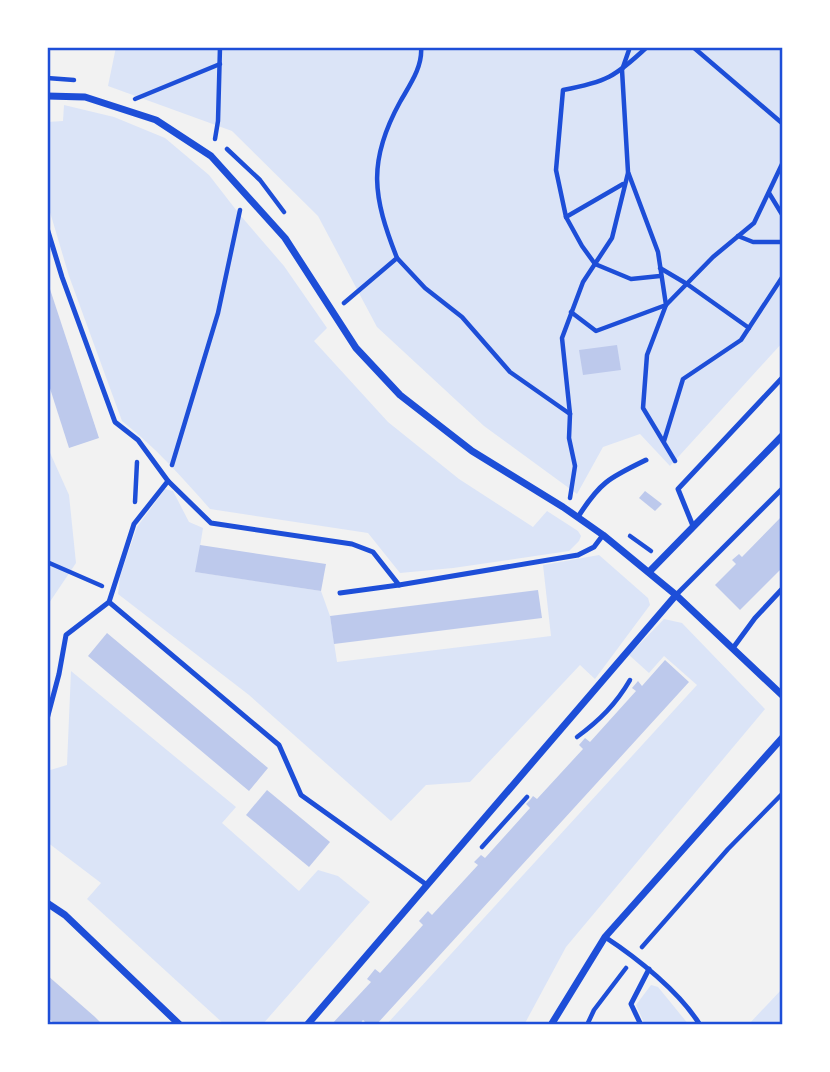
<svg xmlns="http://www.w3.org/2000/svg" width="830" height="1072" font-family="Merriweather,serif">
	<rect width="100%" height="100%" fill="#f2f2f2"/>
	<g fill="#dbe4f7">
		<polygon points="116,47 783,47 783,342 670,466 640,434 603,447 577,494 484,426 377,327 318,216 232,131 108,86"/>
		<path d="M64,105L114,117L165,138L209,175L240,215L284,266L327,328L314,341L388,422L459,479L533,527L547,511L578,531L581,536L579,541L569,551L453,568L400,573L368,533L210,509C182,477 155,447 122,421L69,276L47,202V122L63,121Z"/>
		<polygon points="47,446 69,495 76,563 47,606"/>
		<polygon points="165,489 173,491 189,522 203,528 196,572 321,591 330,616 337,662 551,636 543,565 599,555 648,598 650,605 595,679 580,665 470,782 426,785 391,821 249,695 118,594 120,576 137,527"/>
		<polygon points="664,619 682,623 765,709 566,947 524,1025 386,1025 697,685 664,656 649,673 629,655"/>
		<polygon points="71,671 236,807 222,823 299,891 318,870 338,876 370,902 262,1025 225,1025 87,899 101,883 47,842 47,771 67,765"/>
		<polygon points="651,985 658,987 689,1025 645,1025 636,1005"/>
		<polygon points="783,988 783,1025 748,1025"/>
	</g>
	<g fill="#bdc9ec">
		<polygon points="47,280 99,438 69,448 47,379"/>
		<polygon points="617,345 621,370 583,375 579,350"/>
		<polygon points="645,491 662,504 655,511 639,498"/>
		<polygon points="783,515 783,567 740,610 715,585 736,564 732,560 739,554 742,557"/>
		<polygon points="200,545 326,564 321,591 195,572"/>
		<polygon points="538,590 542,618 334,644 330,616"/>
		<polygon points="107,633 268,768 249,791 88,656"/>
		<polygon points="665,660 689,682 376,1025 368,1025 363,1020 359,1025 331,1025 371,982 367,979 375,969 380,973 423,925 419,921 428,911 432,915 478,865 474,862 481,855 485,858 530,808 526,804 530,800 533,796 537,799 583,749 579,745 585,738 590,742 636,691 632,688 638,681 642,686"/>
		<polygon points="267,790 330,842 309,867 246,815"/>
		<polygon points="47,975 95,1017 103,1025 56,1025 47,1017"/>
	</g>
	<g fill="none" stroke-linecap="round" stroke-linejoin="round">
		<g stroke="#1d4ed8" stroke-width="4.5">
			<path d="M647,47C615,77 606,82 563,90L556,170L566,217L582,246L595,264L631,279L660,276"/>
			<polyline points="693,47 783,124"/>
			<polyline points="47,78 74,80"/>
			<polyline points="135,99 220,64"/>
			<polyline points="215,139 218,121 220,47"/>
			<polyline points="227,149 260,180 284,212"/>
			<polyline points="769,193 783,216"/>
			<polyline points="566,217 623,184"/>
			<polyline points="738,236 753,242 783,242"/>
			<polyline points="397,258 425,288 462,317 510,372 570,414"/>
			<polyline points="660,268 687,284 749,328"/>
			<path d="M344,303L397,258C373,197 367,162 400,102C409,86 423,67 421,47"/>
			<polyline points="571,312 596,331 666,305 658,252 628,172 622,70 630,47"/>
			<polyline points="664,441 683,379 741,340 783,276"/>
			<polyline points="675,461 643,408 647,355 666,305 713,257 754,223 783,162"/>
			<polyline points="172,465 218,313 240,210"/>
			<polyline points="570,498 575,466 569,438 570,414 562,338 583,282 612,238 628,173"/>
			<polyline points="135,502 137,462"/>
			<polyline points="630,536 651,551"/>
			<polyline points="47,562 102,586"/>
			<path d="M577,737C600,720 616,704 630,680"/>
			<polyline points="482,847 527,797"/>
			<polyline points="642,947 728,849 783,793"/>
			<polyline points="587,1025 594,1010 626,968"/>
		</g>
		<g stroke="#1d4ed8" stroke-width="5">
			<polyline points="47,228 62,277 115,422 138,440 168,481 134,524 109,602 66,635 59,674 47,719"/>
			<polyline points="168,481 211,523 352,544 373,552 399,585 578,555 594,547 603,535"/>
			<path d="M578,517C600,482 609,478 646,460"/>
			<polyline points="693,526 678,489 783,377"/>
			<polyline points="340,593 399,585"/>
			<polyline points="676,595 783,488"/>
			<polyline points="109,602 279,745 301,795 427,885"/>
			<polyline points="733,648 755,618 783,588"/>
			<path d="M605,937C637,958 680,992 700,1025"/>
			<polyline points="641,1025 631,1004 649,969"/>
		</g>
		<g stroke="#1d4ed8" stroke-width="7">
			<polyline points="47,96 85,97 156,120 211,156 285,238 356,348 400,395 472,451 563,507 603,535 676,595 783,696"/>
			<polyline points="649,572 783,435"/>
			<polyline points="47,903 65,915 180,1025"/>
			<polyline points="307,1025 676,595"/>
			<polyline points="551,1025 605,937 783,737"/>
		</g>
	</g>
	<rect width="830" height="1072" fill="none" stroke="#ffffff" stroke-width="98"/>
	<rect x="49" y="49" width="732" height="974" fill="none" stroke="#1d4ed8" stroke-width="2.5"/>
</svg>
